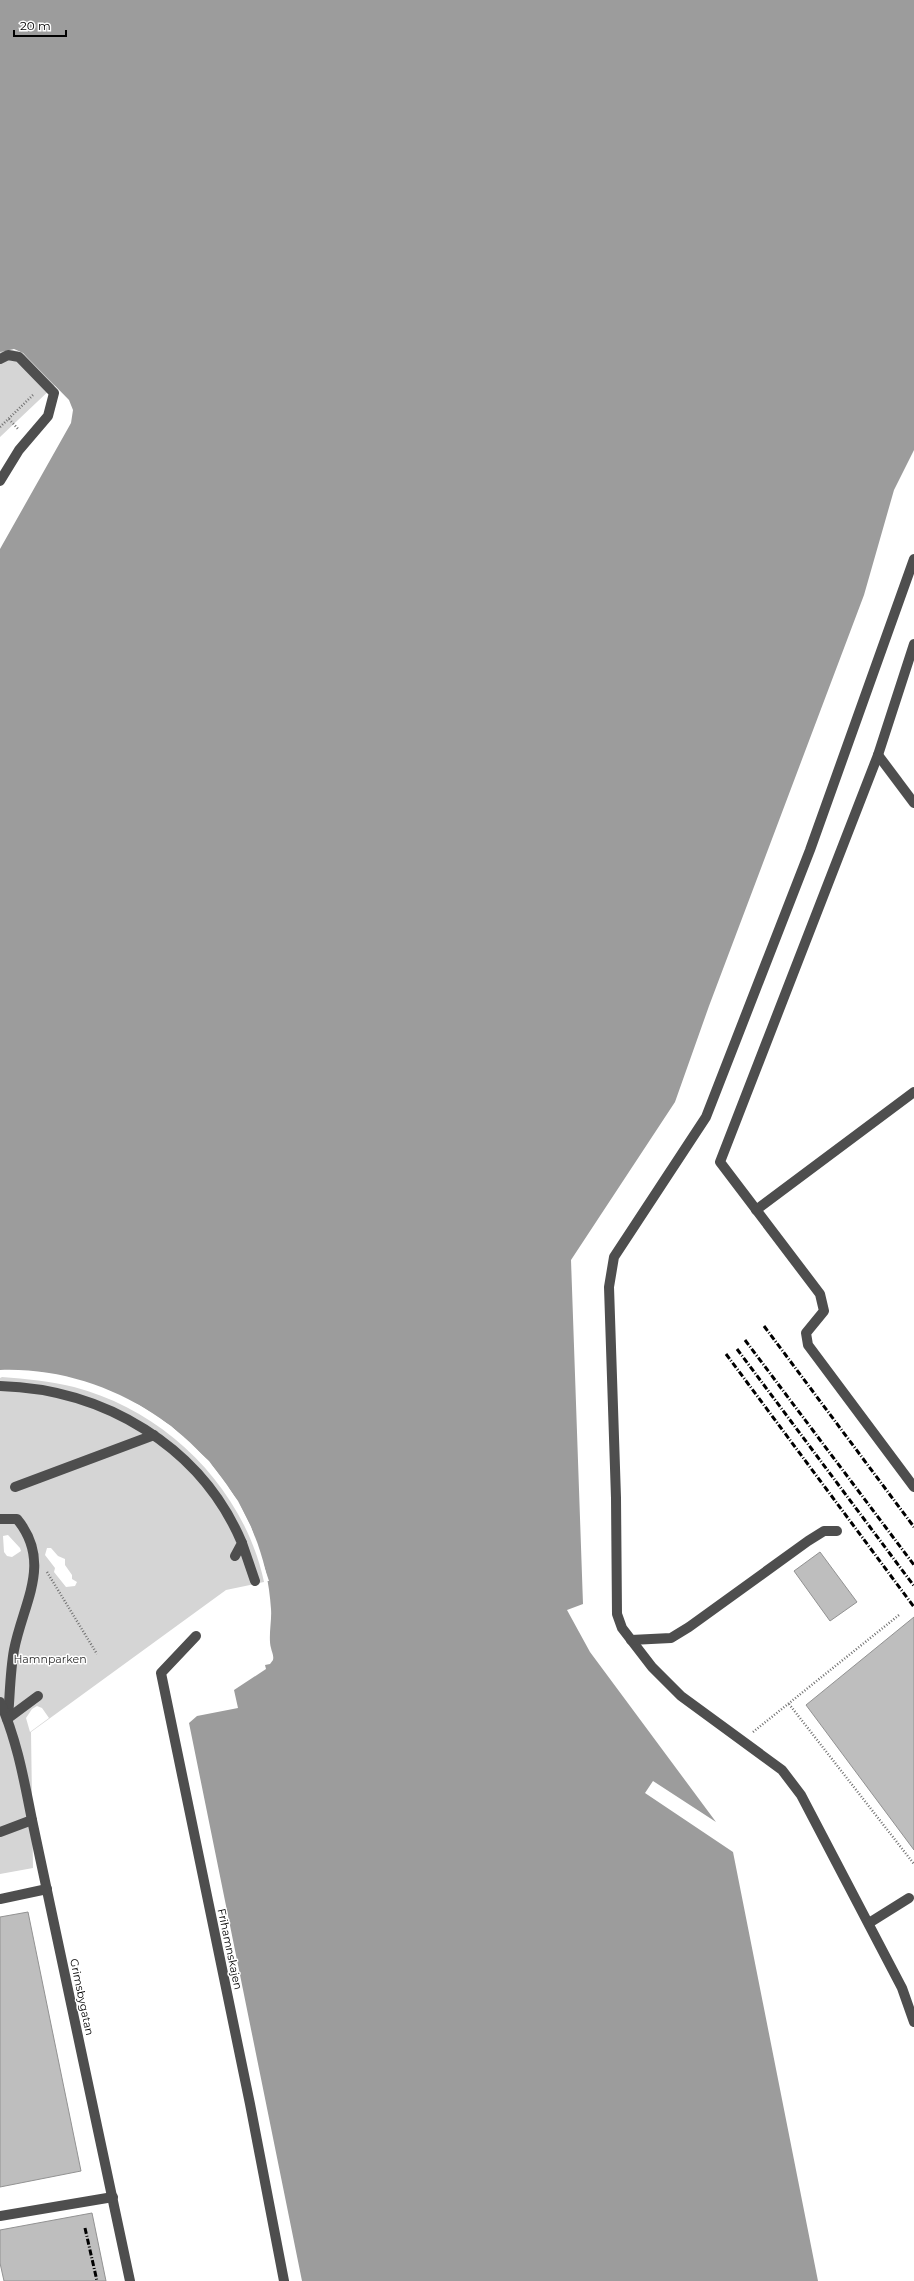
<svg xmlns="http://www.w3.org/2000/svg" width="914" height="2281" font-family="Montserrat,sans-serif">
	<rect width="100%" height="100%" fill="#fff"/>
	<g fill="#d5d5d5" fill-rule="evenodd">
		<path d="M4,349C27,348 40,370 55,385L0,437V352Z"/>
		<path d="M2,1377C26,1379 50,1381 74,1387C166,1411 244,1488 264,1582L226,1590L31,1732L33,1868L0,1874V1378ZM8,1535L20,1548L21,1551L12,1557L7,1556L4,1552L3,1536ZM47,1548H51L58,1556L65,1559V1565L72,1575V1579L77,1582L75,1586L66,1587L54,1572L55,1568L45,1555ZM37,1706L42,1708L49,1718L30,1732L26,1718L32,1709Z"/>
	</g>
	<path fill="#9c9c9c" d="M0,0H914V450L894,490L864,595L709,1006L675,1102L571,1260L583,1604L567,1610L590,1652L716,1822L653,1781L645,1793L733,1852L818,2281H302L189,1723L197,1716L238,1708L234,1690L266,1669L265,1665L270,1664L273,1660C274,1655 272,1653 271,1648C268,1637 272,1621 271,1609C263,1473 136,1365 0,1370V549L71,423L73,410L69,400L23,353L14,349L0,352Z"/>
	<polygon fill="#fff" points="0,1370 46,1373 84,1382 139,1405 171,1426 209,1461 238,1501 251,1527 269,1581 267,1581 250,1527 237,1502 208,1462 170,1428 138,1407 84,1384 46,1375 0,1372"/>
	<g fill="#bebebe" stroke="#929292">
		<polygon points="820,1552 857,1602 830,1621 794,1571"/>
		<polygon points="914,1617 914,1850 806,1705"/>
		<polygon points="28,1912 81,2171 0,2187 0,1917"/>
		<polygon points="92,2213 106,2281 4,2281 0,2263 0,2230"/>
	</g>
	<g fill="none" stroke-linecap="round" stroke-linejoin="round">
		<g stroke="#707070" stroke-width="2.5" stroke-dasharray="1 2" stroke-linecap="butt">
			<polyline points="9,419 19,430"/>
			<polyline points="0,427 33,395"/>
			<polyline points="47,1572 97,1654"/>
			<polyline points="789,1704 914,1864"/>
			<polyline points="753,1732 899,1615"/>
		</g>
		<g stroke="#4e4e4e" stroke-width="10">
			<polyline points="0,359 8,355 19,357 54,393 48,416 19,450 0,481"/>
			<polyline points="914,559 810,850 706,1117 614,1257 609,1287 616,1498 617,1614 622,1628 652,1667 681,1696 782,1770 801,1795 902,1988 914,2022"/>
			<polyline points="914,644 878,755 720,1162 820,1294 824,1311 806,1333 808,1345 914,1487"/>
			<polyline points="878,755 914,803"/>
			<polyline points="756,1210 914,1092"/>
			<path d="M0,1386C104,1389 201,1446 242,1543L235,1556"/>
			<polyline points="15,1487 154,1435"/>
			<path d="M0,1519H17C53,1563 23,1603 14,1650C10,1672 10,1695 8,1717"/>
			<polyline points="242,1543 255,1581"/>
			<polyline points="196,1636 161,1673 250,2104 284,2281"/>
			<polyline points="631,1640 671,1638 689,1627 808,1541 824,1531 837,1531"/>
			<path d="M0,1702C17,1740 24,1780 32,1820L130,2281"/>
			<polyline points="7,1719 38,1696"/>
			<polyline points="0,1832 32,1820"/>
			<polyline points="0,1899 47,1889"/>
			<polyline points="869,1923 909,1898"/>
			<polyline points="0,2216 113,2197"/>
		</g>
		<g stroke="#000" stroke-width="3" stroke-dasharray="6 2 1 2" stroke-linecap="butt">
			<polyline points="764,1326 914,1527"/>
			<polyline points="745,1340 914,1565"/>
			<polyline points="737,1349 914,1586"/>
			<polyline points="726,1354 914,1607"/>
			<polyline points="85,2228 97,2281"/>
		</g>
	</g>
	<g text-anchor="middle" stroke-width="3" stroke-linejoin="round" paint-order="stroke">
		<g font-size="11" fill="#2c2c2c" stroke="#fff">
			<text x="50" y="1663">Hamnparken</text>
		</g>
		<g font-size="11" fill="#000" stroke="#fff">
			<text transform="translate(230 1949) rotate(78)" y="4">Frihamnskajen</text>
			<text transform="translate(82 1997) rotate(78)" y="4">Grimsbygatan</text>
		</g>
	</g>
	<path d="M14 30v6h52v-6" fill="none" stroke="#000000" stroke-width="2"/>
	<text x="20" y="30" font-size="12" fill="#000000" stroke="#ffffff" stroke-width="3" paint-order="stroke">20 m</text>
</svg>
